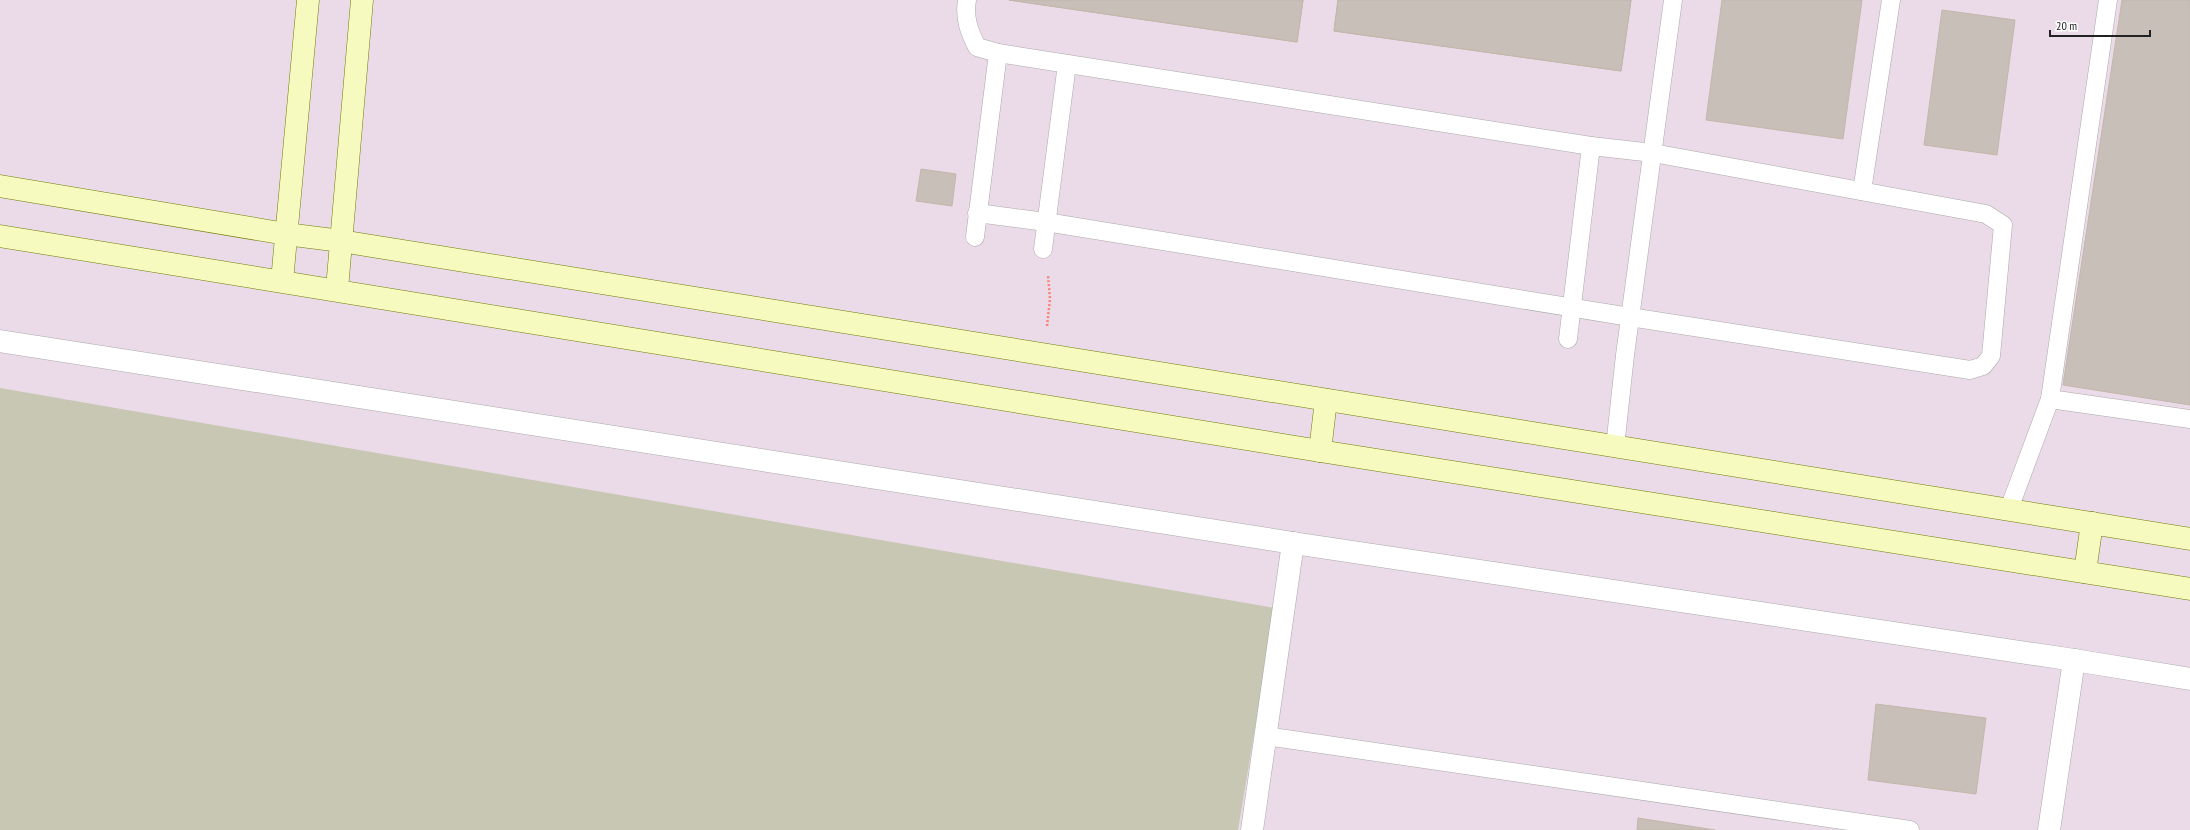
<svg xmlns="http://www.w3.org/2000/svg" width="2190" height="830" font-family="'PT Sans Narrow',sans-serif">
	<rect width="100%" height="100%" fill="#f2efe9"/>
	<rect fill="#ebdbe8" x="0" y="0" width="2190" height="830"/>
	<polygon fill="#c7c7b4" points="0,388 1275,608 1238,830 0,830"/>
	<g fill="#c7bfb8" stroke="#c4b6ab">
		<polygon points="1009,0 1303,0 1297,42"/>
		<polygon points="1009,0 1303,0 1297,42"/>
		<polygon points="1338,0 1631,0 1621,71 1334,31"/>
		<polygon points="1338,0 1631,0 1621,71 1334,31"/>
		<polygon points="1722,0 1862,0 1843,139 1706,120"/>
		<polygon points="2122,0 2190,0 2190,405 2063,385"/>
		<polygon points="1942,10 2015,20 1997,155 1924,145"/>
		<polygon points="921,169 956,174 952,206 916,201"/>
		<polygon points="1876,704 1986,718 1976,794 1868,780"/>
		<polygon points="1638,818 1715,830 1637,830"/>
	</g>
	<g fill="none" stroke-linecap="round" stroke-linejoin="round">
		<g stroke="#a9a9a9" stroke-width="19">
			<g id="lane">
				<path d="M967,0C964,18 969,31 977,47L998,53L1591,146L1653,153L1986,214L2003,225L1991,356L1983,366L1970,370L1630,317L1046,222L977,213"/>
				<polyline points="2108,0 2050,399 2190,419"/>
				<polyline points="1862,191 1891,0"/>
				<polyline points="975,237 998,53"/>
				<polyline points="1043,249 1067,64"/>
				<polyline points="1568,339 1591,146"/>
				<polyline points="1615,447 1625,355 1673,0"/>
				<polyline points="2009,509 2050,399"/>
				<polyline points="1266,736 1910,830"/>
			</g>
		</g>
		<g stroke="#a9a9a9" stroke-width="23">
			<g id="street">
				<polyline points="0,341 1293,543 2074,660 2190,679"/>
				<polyline points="1252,830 1293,543"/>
				<polyline points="2049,830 2074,660"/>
			</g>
		</g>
		<g stroke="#707d05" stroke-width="23">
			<g id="secondary">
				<polyline points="0,186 286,234 341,241 2190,539"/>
				<polyline points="0,236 1320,451 2190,589"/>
				<polyline points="282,281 308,0"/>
				<polyline points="337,289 362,0"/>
				<polyline points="1320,451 1326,400"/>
				<polyline points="2085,572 2092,523"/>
			</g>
		</g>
		<polyline stroke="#fa8072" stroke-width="2.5" stroke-dasharray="2 2" stroke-linecap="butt" points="1047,326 1050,299 1048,275"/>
		<use href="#lane" stroke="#fff" stroke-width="18"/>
		<use href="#street" stroke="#fff" stroke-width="22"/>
		<use href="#secondary" stroke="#f7fabf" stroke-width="22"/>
	</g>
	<path d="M2050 30v6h100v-6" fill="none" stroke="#222222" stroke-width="2"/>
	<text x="2056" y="30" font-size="12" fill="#222222" stroke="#ffffff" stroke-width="3" paint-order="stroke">20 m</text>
</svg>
